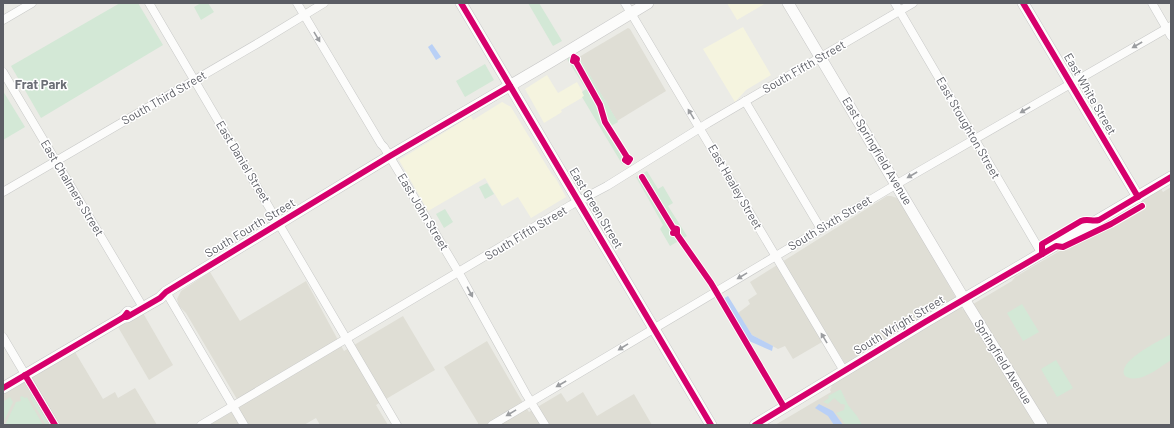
<svg xmlns="http://www.w3.org/2000/svg" width="1174" height="428" font-family="Barlow,sans-serif">
	<rect width="100%" height="100%" fill="#ebebe6"/>
	<g fill="#f5f4df">
		<polygon points="727,3 766,3 737,20"/>
		<polygon points="743,27 771,75 746,90 735,102 703,49"/>
		<polygon points="547,75 558,93 577,82 585,96 561,110 562,112 544,123 525,89"/>
		<polygon points="502,102 511,107 551,173 556,179 566,197 531,218 518,197 502,206 485,178 428,211 399,160 471,116 473,120"/>
	</g>
	<g fill="#dfded5">
		<polygon points="628,28 630,29 666,91 617,121 579,57"/>
		<polygon points="1171,187 1171,425 775,425 831,392 830,390 832,385 851,373 829,338 793,359 785,346 778,349 752,335 738,313 750,304 748,300 757,294 750,282 887,196 891,196 897,198 903,205 963,310 1012,281 1015,277 1037,264 1072,244 1071,241 1161,189 1163,192"/>
		<polygon points="210,272 240,321 306,281 344,351 403,316 435,370 376,405 388,425 320,425 316,418 304,425 210,425 241,406 186,313 179,306 177,299 181,291"/>
		<polygon points="143,313 173,365 149,380 118,327"/>
		<polygon points="487,341 520,398 529,412 561,393 567,402 583,392 597,416 634,394 652,425 478,425 478,423 444,367"/>
		<polygon points="75,352 103,399 115,392 118,398 135,388 157,425 3,425 3,395"/>
	</g>
	<g fill="#d3e8d6">
		<polygon points="120,3 138,3 163,45 41,118 11,66"/>
		<polygon points="201,3 208,3 214,12 201,20 194,7"/>
		<polygon points="528,3 539,3 562,41 553,46"/>
		<polygon points="575,54 579,57 618,122 611,126 630,158 622,164 582,97 584,96 582,92 586,89 567,59"/>
		<polygon points="485,64 494,80 465,97 456,81"/>
		<polygon points="3,91 25,127 3,140"/>
		<polygon points="647,171 658,189 663,186 673,203 668,206 687,236 670,246 660,229 663,225 636,177"/>
		<polygon points="487,183 494,194 485,199 479,187"/>
		<polygon points="445,209 453,222 444,228 436,214"/>
		<polygon points="1022,304 1039,332 1023,341 1007,313"/>
		<path d="M1171,334V360C1158,368 1140,385 1125,376C1116,361 1160,341 1171,334Z"/>
		<polygon points="1056,360 1073,388 1057,397 1041,369"/>
		<polygon points="839,390 841,390 848,405 857,416 862,425 845,425 842,419 836,413 844,410 845,405 843,404 841,404 834,398 828,404 823,402 829,398 828,396"/>
		<polygon points="22,396 25,398 27,397 43,425 5,425 16,402 21,401 20,397"/>
		<polygon points="32,396 49,425 46,425 30,397"/>
		<polygon points="10,397 13,402 3,423 3,402"/>
	</g>
	<g fill="#b9d0f6">
		<polygon points="432,44 441,57 436,60 428,47"/>
		<polygon points="728,296 752,335 773,346 772,351 749,341 723,299"/>
		<polygon points="819,404 833,411 843,425 834,425 828,416 815,408"/>
	</g>
	<g fill="none" stroke-linecap="round" stroke-linejoin="round">
		<g stroke="#c8c9c8" stroke-width="9">
			<g id="street">
				<polyline points="149,3 397,425"/>
				<polyline points="297,3 381,144 384,147 459,273 526,394 545,425"/>
				<polyline points="625,3 844,371"/>
				<polyline points="895,3 1042,254"/>
				<polyline points="1152,3 1171,36"/>
				<polyline points="3,20 32,3"/>
				<polyline points="3,72 141,304"/>
				<polyline points="745,101 821,229"/>
				<polyline points="3,192 260,42 324,3"/>
				<polyline points="166,292 244,425"/>
				<polyline points="3,337 55,425"/>
				<polyline points="201,425 571,205 607,186 708,123 913,3"/>
				<polyline points="492,425 897,184 1171,26"/>
			</g>
		</g>
		<g stroke="#c7c7c7" stroke-width="12">
			<g id="secondary">
				<polyline points="461,3 711,425"/>
				<polyline points="788,3 964,299 1042,425"/>
				<polyline points="1023,3 1138,197"/>
				<polyline points="124,317 127,317 160,298 166,292 184,281 390,156 552,61 648,3"/>
				<polyline points="3,388 124,317 128,312"/>
				<polyline points="755,425 925,322 1171,177"/>
			</g>
		</g>
		<use href="#street" stroke="#fcfcfb" stroke-width="8"/>
		<use href="#secondary" stroke="#fcfcfb" stroke-width="11"/>
		<g stroke="#fff" stroke-width="8">
			<g id="cycleway">
				<polyline points="461,3 711,425"/>
				<polyline points="1023,3 1138,197"/>
				<polyline points="576,62 577,59 574,57 573,61 576,62 600,105 605,122 627,157 630,159 628,162 625,160 627,157"/>
				<polyline points="642,177 673,228 677,229 677,233 673,233"/>
				<polyline points="676,233 711,283 784,407"/>
				<path d="M1042,254V244L1081,221C1088,218 1092,222 1099,220L1171,177"/>
				<polyline points="124,317 127,317 160,298 166,292 184,281 390,156 510,86"/>
				<polyline points="25,375 55,425"/>
				<polyline points="3,388 124,317 127,313"/>
				<polyline points="755,425 925,322 1056,246 1063,247 1111,224 1142,206"/>
			</g>
		</g>
		<use href="#cycleway" stroke="#d6006c" stroke-width="6"/>
	</g>
	<defs><path id="oneway-solid" d="M-6-.8H1V-3.2L6.5 0L1 3.2V.8H-6Z"/></defs>
	<g fill="#9b9da0">
		<use href="#oneway-solid" transform="translate(317 37) rotate(59)"/>
		<use href="#oneway-solid" transform="translate(1137 45) rotate(150)"/>
		<use href="#oneway-solid" transform="translate(1025 110) rotate(150)"/>
		<use href="#oneway-solid" transform="translate(691 114) rotate(-121)"/>
		<use href="#oneway-solid" transform="translate(912 175) rotate(150)"/>
		<use href="#oneway-solid" transform="translate(742 276) rotate(149)"/>
		<use href="#oneway-solid" transform="translate(470 292) rotate(62)"/>
		<use href="#oneway-solid" transform="translate(824 338) rotate(-121)"/>
		<use href="#oneway-solid" transform="translate(623 347) rotate(148)"/>
		<use href="#oneway-solid" transform="translate(561 384) rotate(150)"/>
		<use href="#oneway-solid" transform="translate(511 413) rotate(149)"/>
	</g>
	<g text-anchor="middle" stroke-width="3" stroke-linejoin="round" paint-order="stroke">
		<g font-size="12" fill="#5b5d64" stroke="#fff">
			<text transform="translate(804 67) rotate(-30)" y="4">South Fifth Street</text>
			<text transform="translate(1090 94) rotate(60)" y="4">East White Street</text>
			<text transform="translate(164 98) rotate(-30)" y="4">South Third Street</text>
			<text transform="translate(968 128) rotate(60)" y="4">East Stoughton Street</text>
			<text transform="translate(877 151) rotate(59)" y="4">East Springfield Avenue</text>
			<text transform="translate(243 162) rotate(59)" y="4">East Daniel Street</text>
			<text transform="translate(735 187) rotate(60)" y="4">East Healey Street</text>
			<text transform="translate(72 188) rotate(59)" y="4">East Chalmers Street</text>
			<text transform="translate(596 208) rotate(59)" y="4">East Green Street</text>
			<text transform="translate(423 212) rotate(59)" y="4">East John Street</text>
			<text transform="translate(830 223) rotate(-31)" y="4">South Sixth Street</text>
			<text transform="translate(250 228) rotate(-31)" y="4">South Fourth Street</text>
			<text transform="translate(526 233) rotate(-31)" y="4">South Fifth Street</text>
			<text transform="translate(899 325) rotate(-31)" y="4">South Wright Street</text>
			<text transform="translate(1003 362) rotate(58)" y="4">Springfield Avenue</text>
		</g>
		<g font-size="13" font-weight="bold" fill="#6c6f76" stroke="#fff">
			<text x="41" y="89">Frat Park</text>
		</g>
	</g>
	<rect width="1174" height="428" fill="none" stroke="#5b5d64" stroke-width="8"/>
</svg>
